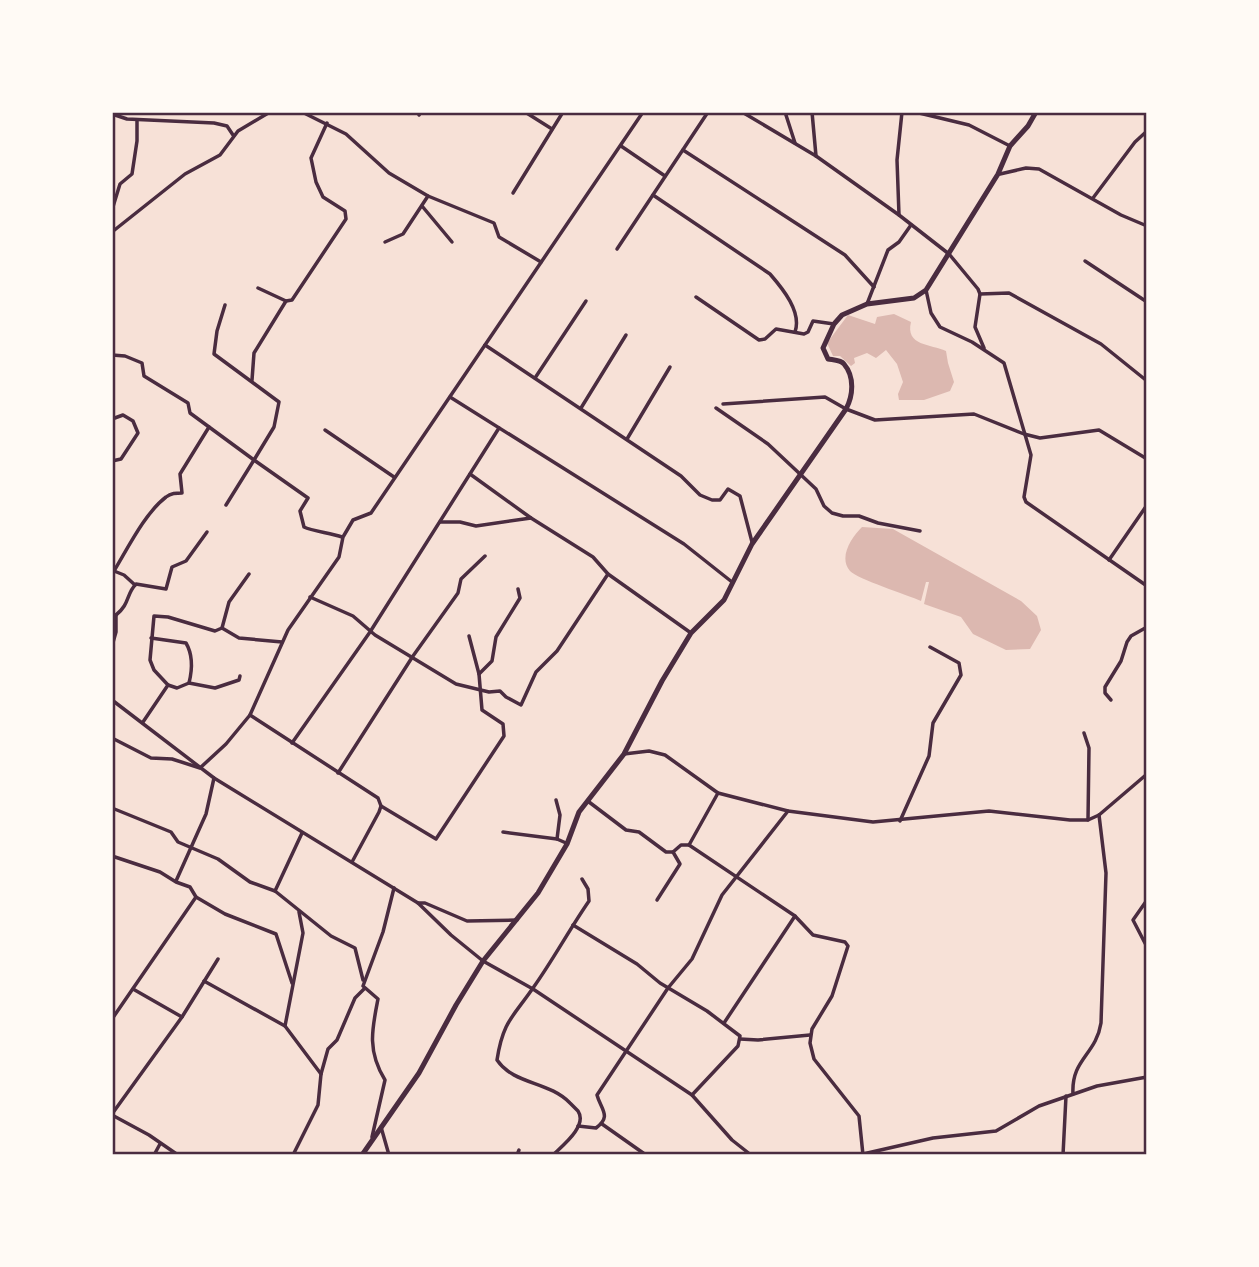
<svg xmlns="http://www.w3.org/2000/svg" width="1259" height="1267" font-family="Lato,sans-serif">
	<rect width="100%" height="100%" fill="#f7e1d7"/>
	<g fill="#dcb8b0">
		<path d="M894,314L911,322C905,346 931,344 946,351L948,363L954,382L950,391L924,400H899L898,394L903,382L897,364L886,350L876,358L867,353L854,358L855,363L851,366L840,356H833L827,343L848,315L875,324L877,317Z"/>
		<path d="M862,527L893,529L1021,601L1037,616L1041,630L1030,649L1006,650L973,634L961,617L924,604L929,582H926L921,601C908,595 857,579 850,571C838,557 852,537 862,527Z"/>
	</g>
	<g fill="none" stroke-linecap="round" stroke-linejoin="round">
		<g stroke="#4a2c40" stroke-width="3.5">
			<polyline points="302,112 346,134 389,173 428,196 494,223 499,237 541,262"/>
			<polyline points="525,112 552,129"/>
			<polyline points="742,112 816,156 899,215 949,254 978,289 980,294 975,327 984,348"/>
			<polyline points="785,112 795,143"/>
			<polyline points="812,112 816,156"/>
			<polyline points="915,112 969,125 1010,146"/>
			<polyline points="112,114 127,119 214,123 227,126 233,135"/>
			<polyline points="419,115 421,112"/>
			<polyline points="621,146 665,176"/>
			<polyline points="683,150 845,255 874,287"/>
			<polyline points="1000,174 1026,168 1039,169 1121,215 1147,226"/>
			<polyline points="513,193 563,112"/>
			<path d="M653,195L770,274C783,289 802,312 795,332"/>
			<polyline points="1093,198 1135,142 1147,131"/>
			<polyline points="422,206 452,242"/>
			<polyline points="112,210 120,184 132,174 137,141 137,120"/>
			<polyline points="899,215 897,160 902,112"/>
			<polyline points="112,232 185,174 220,155 238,131 270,112"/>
			<polyline points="385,242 403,234 428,196"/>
			<polyline points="617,249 708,112"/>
			<polyline points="1085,261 1147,302"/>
			<polyline points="258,288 286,301 292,300 346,219 345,211 323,197 316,182 311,158 327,123"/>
			<polyline points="926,290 931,313 940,327 972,342 1004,363 1031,455 1024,497 1026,502 1147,586"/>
			<polyline points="980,294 1009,293 1101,344 1147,381"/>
			<polyline points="696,297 759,340 765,339 776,329 804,334 808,332 813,321 834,324"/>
			<polyline points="867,304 888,250 899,242 911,225"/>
			<polyline points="485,345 681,476 700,495 712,500 720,500 728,489 740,496 752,542"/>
			<polyline points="112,355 125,356 142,363 144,376 188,403 190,413 254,460 274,427 279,402 214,354 217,331 225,305"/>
			<polyline points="535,378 586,301"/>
			<polyline points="252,380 254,353 286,301"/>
			<polyline points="450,397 684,544 732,582"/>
			<polyline points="723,404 825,397 846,409 875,420 974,414 1024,434 1040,438 1099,430 1147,459"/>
			<polyline points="581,408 626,335"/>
			<polyline points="716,408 768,444 816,489 824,506 832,513 843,516 859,516 878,523 920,531"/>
			<polyline points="112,419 123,415 133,421 138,433 121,459 112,461"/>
			<polyline points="325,430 394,477"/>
			<polyline points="627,439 670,367"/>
			<polyline points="470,474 531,518 593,557 608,574 691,633"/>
			<path d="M226,505L254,460L308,498L300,511L304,527C312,531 330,533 342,537"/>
			<polyline points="440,522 460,522 476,526 531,518"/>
			<polyline points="1109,560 1147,505"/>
			<polyline points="249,574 229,602 222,628 239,638 282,642"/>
			<path d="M135,585L124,575L114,571C128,548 145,513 166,497C171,493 176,493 182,493L180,474L209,427"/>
			<polyline points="310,597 353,616 375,635 456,684 489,692 500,691 506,697 521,705 536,672 557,651 608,574"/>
			<path d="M112,615H116C130,604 126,594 136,584L166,589L172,567L186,561L207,532"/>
			<polyline points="469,636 479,674"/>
			<path d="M151,638L186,643C193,655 192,671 189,683L177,688L168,685"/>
			<polyline points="112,646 116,632 116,615"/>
			<polyline points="189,683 215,688 239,680 240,676"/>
			<polyline points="112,700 214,778 418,903 451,935 483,961 533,989 692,1095 732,1140 751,1155"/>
			<polyline points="1111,700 1105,693 1105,687 1121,661 1127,642 1131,636 1147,627"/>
			<polyline points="250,715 378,798 381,806 379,812 352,862"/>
			<polyline points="143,722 168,685 154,670 150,660 154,616 168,617 215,631 222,628"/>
			<polyline points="1084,733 1089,748 1088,820"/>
			<polyline points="112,738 151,758 172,759 200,768 226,744 250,715 288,630 339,557 343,537 353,520 371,513 643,112"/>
			<polyline points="292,743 370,632 499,428"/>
			<polyline points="624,754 649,751 665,755 718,793 788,811 873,822 989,811 1070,820 1088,820 1099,815 1147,774"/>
			<polyline points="338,773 413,656 458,593 461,579 485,556"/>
			<polyline points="556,800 560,815 557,839"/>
			<polyline points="589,802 626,830 639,832 666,852 673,852 681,845 689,845 795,916 813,935 845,942 848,946 832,996 812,1029 810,1043 814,1059 859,1116 863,1155"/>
			<polyline points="381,806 436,839 504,736 503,724 482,710 479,674 492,661 496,637 520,598 518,589"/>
			<polyline points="112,808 171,832 178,842 218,859 250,882 275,891 331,936 355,948 363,980"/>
			<polyline points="900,821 929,756 933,723 961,675 959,663 930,647"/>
			<polyline points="503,832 557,839 566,843"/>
			<polyline points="689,845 718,793"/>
			<polyline points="112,856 160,872 176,882 190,887 196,897 225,914 276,934 292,983"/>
			<polyline points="176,881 206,814 214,778"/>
			<polyline points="275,891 302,833"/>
			<polyline points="657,900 680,864 673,852"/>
			<polyline points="1147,900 1133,920 1147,947"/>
			<polyline points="418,903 425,903 467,921 517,920"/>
			<polyline points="299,912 303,933 285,1026 321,1074"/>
			<polyline points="573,925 637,964 660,983 707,1011 740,1036 738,1046 692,1095"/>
			<polyline points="204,981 285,1026"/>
			<polyline points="133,989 182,1017"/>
			<polyline points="112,1019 196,897"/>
			<polyline points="724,1023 795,916"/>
			<polyline points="740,1039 758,1040 810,1035"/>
			<path d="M1073,1094C1071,1059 1096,1055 1101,1023L1106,873L1099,815"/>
			<polyline points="112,1114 182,1017 218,959"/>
			<polyline points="112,1115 149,1135 178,1155"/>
			<polyline points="602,1124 646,1155"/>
			<path d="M578,1126L596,1128C612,1116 601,1110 597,1095L668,988L692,959L722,895L788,811"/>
			<polyline points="381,1127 389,1155"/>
			<path d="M372,1137L385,1080C367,1051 372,1029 378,999L363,986L383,932L394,888"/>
			<polyline points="863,1154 933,1138 996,1131 1039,1106 1097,1086 1147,1077"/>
			<polyline points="154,1155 160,1144"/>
			<polyline points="293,1155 318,1105 321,1074 328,1049 337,1040 355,998 364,989"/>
			<polyline points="517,1155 519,1150"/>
			<path d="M553,1155C562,1146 588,1126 578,1111C577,1110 571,1104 570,1103C549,1081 514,1085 497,1060C503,1021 513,1017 533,988C553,960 569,930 589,901L588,889L582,879"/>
			<polyline points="1063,1155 1066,1096"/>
		</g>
		<path stroke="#4a2c40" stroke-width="5" d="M362,1155L419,1073L456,1005L483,961L538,893L567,844L579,812L624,754L662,681L691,633L724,600L752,544L846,409C853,396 855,377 844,364C841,360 833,360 828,359L823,348L834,324L842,315L867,304L914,298L926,290L998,174L1010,146L1028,126L1036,112"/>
	</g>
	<rect width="1259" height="1267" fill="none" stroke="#fffaf5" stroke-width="228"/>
	<rect x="114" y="114" width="1031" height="1039" fill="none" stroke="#4a2c40" stroke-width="2.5"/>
</svg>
